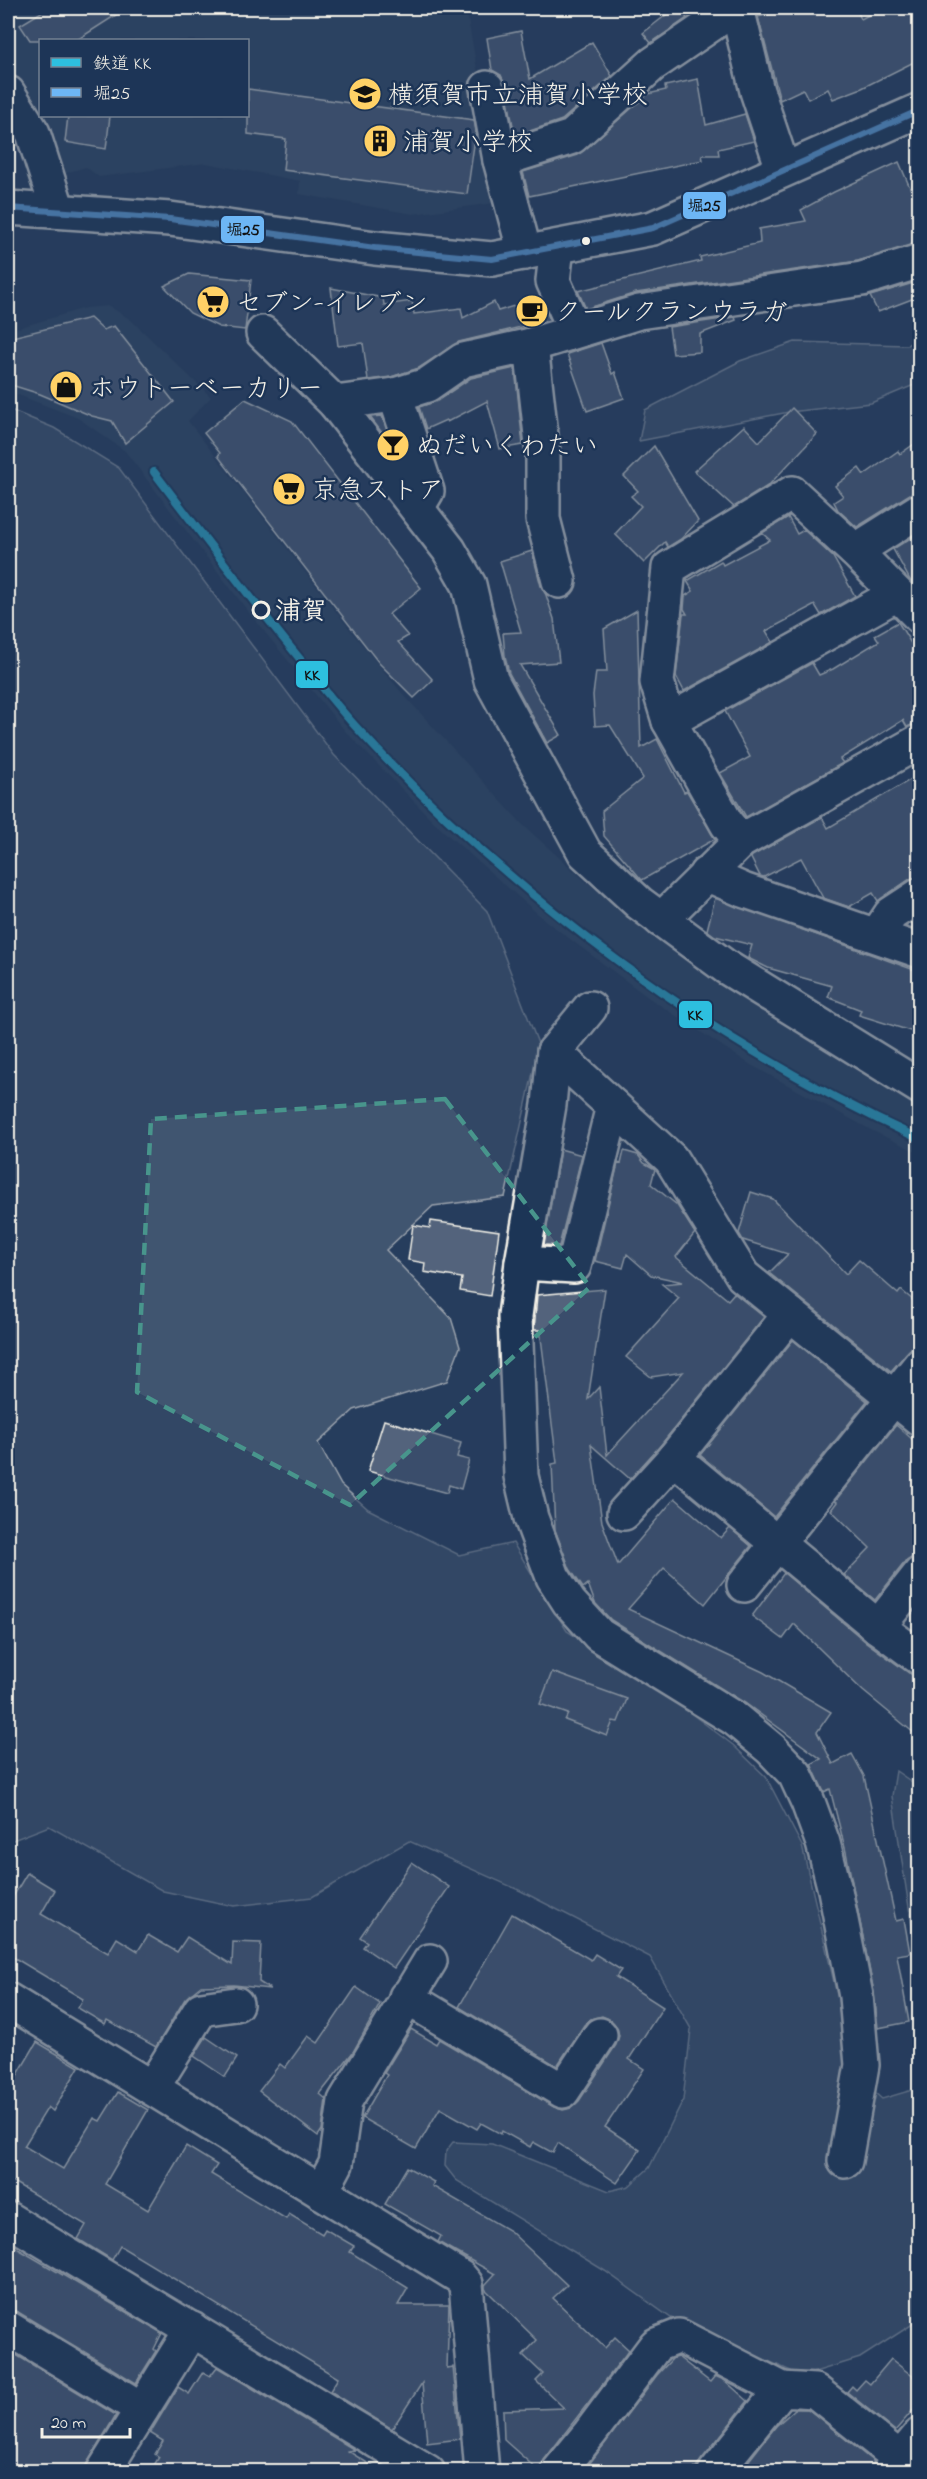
<svg xmlns="http://www.w3.org/2000/svg" width="927" height="2479" font-family="'Indie Flower','Klee One',sans-serif">
	<rect width="100%" height="100%" fill="#263d5d"/>
	<filter id="ink" filterUnits="userSpaceOnUse"><feTurbulence type="fractalNoise" baseFrequency=".0167" numOctaves="2"/><feDisplacementMap in="SourceGraphic" scale="12" xChannelSelector="R" yChannelSelector="G"/><feConvolveMatrix kernelMatrix="1 2 1 2 8 2 1 2 1" color-interpolation-filters="sRGB"/></filter>
	<g filter="url(#ink)">
		<g fill="#334966" fill-rule="evenodd">
			<path d="M8,8H466L501,202L413,214L299,194L300,181L206,163L99,177L86,167L59,175L44,132L8,73ZM40,40H248V116H40Z"/>
			<polygon points="109,306 131,320 211,397 188,421 355,636 401,692 523,825 585,881 677,950 782,1023 894,1092 919,1104 919,1153 873,1131 751,1065 649,998 546,921 441,829 346,732 251,615 125,451 78,418 8,391 8,331 85,308"/>
		</g>
		<g fill="#40546f" stroke="#9aa2ac" stroke-width="1.5">
			<polygon points="919,337 919,383 871,403 789,412 639,441 645,410 740,361 795,342 907,345"/>
			<polygon points="8,409 54,428 119,468 334,755 487,911 539,1046 505,1197 433,1206 386,1250 451,1318 460,1347 447,1381 354,1410 318,1443 341,1485 368,1509 459,1555 513,1543 567,1631 657,1688 733,1745 766,1777 802,1846 856,2076 882,2099 919,2088 919,2320 860,2358 802,2376 671,2318 605,2271 456,2180 445,2166 446,2151 453,2142 492,2144 609,2191 629,2186 649,2168 683,2100 691,2029 650,1957 521,1891 409,1841 312,1897 234,1906 163,1891 49,1826 8,1842"/>
			<polygon points="896,1771 919,1787 919,1973 892,1796"/>
		</g>
		<g fill="#52647b" stroke="#f4f1e8" stroke-width="1.5">
			<polygon points="48,8 127,8 77,40 30,40 20,25"/>
			<polygon points="675,8 678,8 687,18 651,43 643,33"/>
			<polygon points="790,8 856,8 861,19 882,8 920,8 920,59 862,88 833,99 828,89 808,99 803,89 780,100 758,17"/>
			<polygon points="521,31 530,79 592,42 612,76 562,120 515,136 505,85 501,75 492,70 487,38"/>
			<polygon points="698,79 706,125 745,114 754,141 718,149 719,155 702,155 703,160 529,196 523,172 578,155 648,94 666,90 665,86"/>
			<polygon points="248,89 474,120 476,131 467,194 283,170 286,139 248,134"/>
			<polygon points="68,116 110,116 106,149 65,142"/>
			<polygon points="899,162 920,211 920,243 858,261 636,293 586,309 578,291 701,261 700,257 760,243 759,229 806,221 801,210 834,192"/>
			<polygon points="189,274 251,280 245,330 219,327 190,313 164,286"/>
			<polygon points="920,281 920,296 878,312 870,296"/>
			<polygon points="331,288 383,298 384,305 412,301 414,314 461,308 463,318 494,302 498,311 540,298 550,320 459,342 419,368 391,377 368,380 363,343 338,346"/>
			<polygon points="735,317 736,320 700,334 700,352 673,354 669,327"/>
			<polygon points="90,318 103,330 114,326 174,402 125,443 112,421 92,416 40,394 8,384 8,338"/>
			<polygon points="601,343 612,374 615,372 624,398 587,411 567,354"/>
			<polygon points="515,368 523,445 500,449 487,401 447,422 446,420 426,429 419,407 437,401 471,378"/>
			<polygon points="245,399 292,421 421,588 389,614 408,636 398,642 433,680 414,698 379,663 218,456 220,453 204,433"/>
			<polygon points="792,408 817,434 769,485 734,507 694,471 744,426 759,442"/>
			<polygon points="382,416 392,446 370,417"/>
			<polygon points="920,440 920,491 910,494 857,527 838,510 834,502 843,496 835,486 859,468 864,475 898,451 900,454"/>
			<polygon points="654,446 698,521 681,539 668,547 665,542 644,563 615,534 641,506 631,496 638,491 624,476"/>
			<polygon points="788,517 797,534 804,530 833,557 855,596 821,615 815,605 766,631 773,642 684,691 676,676 683,614 687,614 684,609 685,596 693,591 687,581 721,561 723,565 770,540 762,533"/>
			<polygon points="920,532 920,590 910,580 893,549"/>
			<polygon points="532,551 541,586 546,595 554,619 559,662 520,665 561,735 547,743 509,673 505,656 503,633 521,632 500,561"/>
			<polygon points="637,610 641,748 657,739 684,792 687,791 715,839 642,880 604,836 602,811 643,778 610,725 595,726 593,695 596,672 607,672 604,629"/>
			<polygon points="898,622 920,658 920,722 907,727 903,720 840,759 843,763 746,817 720,773 750,757 725,711 812,663 819,675 833,669 879,641 875,635"/>
			<polygon points="920,774 920,876 910,879 878,901 873,893 849,907 823,898 801,858 764,877 760,876 751,858 752,856 822,817 828,828"/>
			<polygon points="715,898 920,972 920,1034 859,1015 861,1010 828,997 832,986 768,968 748,958 752,945 715,936 707,930"/>
			<polygon points="560,1149 582,1155 559,1246 544,1245"/>
			<polygon points="624,1151 638,1155 644,1163 655,1169 651,1184 677,1205 695,1233 676,1257 728,1300 734,1293 764,1317 660,1446 630,1479 591,1445 602,1522 618,1565 675,1498 721,1538 730,1528 751,1546 705,1604 664,1568 628,1609 763,1672 831,1712 817,1732 833,1764 852,1754 864,1776 896,1921 904,1919 910,1953 897,1955 909,2022 878,2028 874,1992 846,1852 830,1789 824,1792 811,1764 821,1759 745,1703 611,1620 595,1603 588,1584 583,1588 570,1569 555,1530 552,1464 557,1463 540,1330 534,1330 537,1295 605,1289 588,1399 599,1387 607,1455 683,1372 651,1377 626,1357 679,1298 662,1284 683,1282 651,1275 627,1254 623,1268 595,1261 618,1163 621,1164"/>
			<polygon points="751,1192 773,1199 846,1274 859,1260 898,1294 901,1290 920,1306 920,1338 891,1371 769,1273 788,1254 743,1240 739,1233"/>
			<polygon points="431,1221 499,1231 490,1296 460,1291 462,1278 424,1272 425,1263 408,1260 413,1225 430,1228"/>
			<polygon points="793,1340 867,1401 774,1517 700,1455"/>
			<polygon points="384,1420 461,1443 457,1457 469,1460 461,1489 449,1485 447,1493 368,1471"/>
			<polygon points="896,1425 920,1446 920,1556 913,1557 905,1562 875,1600 844,1575 870,1548 831,1510 837,1502 835,1501"/>
			<polygon points="784,1573 866,1642 909,1673 920,1676 920,1738 863,1691 794,1624 783,1639 752,1616"/>
			<polygon points="552,1672 627,1699 618,1722 613,1721 607,1736 565,1720 568,1714 540,1704"/>
			<polygon points="412,1862 449,1887 394,1968 363,1947 367,1942 360,1937"/>
			<polygon points="27,1873 55,1890 41,1914 108,1953 117,1938 138,1951 148,1935 177,1952 187,1937 232,1965 233,1942 261,1943 259,1982 270,1989 234,1985 201,1986 185,1999 156,2047 107,2020 105,2024 78,2008 83,1999 8,1954 8,1905"/>
			<polygon points="512,1914 591,1960 595,1954 621,1970 616,1977 663,2007 629,2059 644,2069 605,2127 640,2150 617,2183 558,2143 553,2153 533,2142 530,2147 502,2131 501,2134 481,2123 477,2129 440,2108 416,2149 362,2118 387,2075 384,2073 411,2029 436,2044 439,2039 554,2107 563,2110 571,2108 579,2101 616,2045 619,2036 617,2027 611,2020 602,2016 591,2019 584,2025 557,2066 459,2007"/>
			<polygon points="356,1987 380,2004 353,2052 320,2094 326,2099 322,2130 318,2136 259,2091 280,2064 285,2068 308,2036 318,2043"/>
			<polygon points="206,2037 237,2058 225,2077 194,2056"/>
			<polygon points="37,2042 79,2067 53,2111 48,2107 24,2146 63,2169 94,2118 100,2121 118,2092 148,2110 105,2184 148,2210 186,2146 217,2165 211,2174 286,2219 289,2214 322,2234 325,2229 354,2246 350,2252 408,2288 398,2305 449,2305 447,2368 453,2367 460,2439 427,2443 422,2383 392,2429 330,2391 338,2378 120,2246 112,2260 78,2239 86,2225 8,2179 8,2091"/>
			<polygon points="407,2167 434,2182 432,2186 510,2231 567,2285 553,2298 605,2348 615,2337 629,2350 544,2460 540,2472 504,2440 503,2410 564,2408 536,2381 543,2374 523,2355 537,2340 485,2289 485,2285 495,2274 438,2242 441,2236 385,2204"/>
			<polygon points="8,2243 162,2333 154,2349 156,2351 136,2383 18,2312 8,2309"/>
			<polygon points="8,2350 116,2415 82,2472 8,2472"/>
			<polygon points="678,2357 710,2382 715,2376 724,2380 748,2401 699,2463 692,2472 583,2472 657,2375 673,2358"/>
			<polygon points="891,2359 920,2382 920,2402 895,2431 847,2392 852,2386 856,2390 865,2380 870,2384"/>
			<polygon points="217,2367 355,2450 348,2451 382,2472 150,2472 159,2457 155,2454 163,2441 150,2433 178,2387 189,2394 203,2372 210,2376"/>
			<polygon points="795,2409 808,2409 874,2462 871,2472 747,2472 743,2468 776,2426"/>
		</g>
		<g fill="none" stroke-linecap="round" stroke-linejoin="round">
			<g stroke="#f4f1e8" stroke-width="38">
				<g id="minor">
					<polyline points="737,8 757,91 783,169"/>
					<polyline points="487,88 500,160 525,253"/>
					<polyline points="8,93 33,133 58,211"/>
					<polyline points="500,160 572,137 653,64 735,8"/>
					<polyline points="557,247 553,281 575,330"/>
					<polyline points="263,333 335,403 449,550 469,585 491,680 585,853 639,903 726,967 920,1087"/>
					<polyline points="531,345 543,453 543,519 559,581"/>
					<polyline points="395,395 427,491 417,508"/>
					<polyline points="335,403 395,395 427,385 463,360 531,345 639,312 862,279 920,261"/>
					<polyline points="855,551 920,510"/>
					<polyline points="669,721 897,594"/>
					<polyline points="741,841 727,824 669,721 657,682 669,568 792,493 855,551 920,617"/>
					<polyline points="706,874 743,890 920,951"/>
					<polyline points="661,920 741,841 920,741"/>
					<polyline points="877,935 891,914 920,895"/>
					<polyline points="590,1008 554,1052 549,1105 522,1263 515,1316 521,1476 531,1518 553,1577 569,1602 599,1635 735,1719 771,1749 795,1774 808,1802 823,1843 835,1890 856,1996 862,2065 845,2161"/>
					<polyline points="554,1052 671,1159 743,1276 920,1419"/>
					<polyline points="522,1263 574,1266 613,1106"/>
					<polyline points="674,1458 878,1627 920,1658"/>
					<polyline points="624,1513 674,1458 790,1314"/>
					<polyline points="744,1585 920,1365"/>
					<polyline points="878,1627 920,1574"/>
					<polyline points="406,1997 563,2091 600,2035"/>
					<polyline points="8,2000 460,2277 466,2284 482,2472"/>
					<polyline points="152,2088 201,2009 236,2004"/>
					<polyline points="321,2192 336,2164 345,2101 430,1961"/>
					<polyline points="8,2219 428,2472"/>
					<polyline points="8,2328 142,2409"/>
					<polyline points="103,2472 192,2329"/>
					<polyline points="558,2472 590,2433 656,2345 679,2336 782,2389"/>
					<polyline points="715,2472 782,2389 815,2391 917,2472"/>
					<polyline points="889,2472 920,2435"/>
				</g>
			</g>
			<g stroke="#f4f1e8" stroke-width="38">
				<polyline id="major" points="8,208 170,219 375,248 492,259 653,228 920,110"/>
			</g>
			<use href="#minor" stroke="#1d3557" stroke-width="33"/>
			<use href="#major" stroke="#1d3557" stroke-width="33"/>
			<g stroke="#1d3557" stroke-width="10">
				<polyline id="bus-1" points="8,208 170,219 375,248 492,259 653,228 920,110"/>
			</g>
			<use href="#bus-1" stroke="#6db6f5" stroke-width="6"/>
			<g stroke="#1d3557" stroke-width="12">
				<path id="rail-1" d="M154,472C202,535 250,598 300,659C318,682 336,705 356,727C511,896 711,1044 920,1139"/>
			</g>
			<use href="#rail-1" stroke="#2dbfdf" stroke-width="8"/>
		</g>
	</g>
	<path d="M0 0H927V2479H0ZM445,1099L590,1287L350,1505L137,1392L151,1119Z" fill="#263d5d" fill-opacity=".55" fill-rule="evenodd"/>
	<path fill="none" stroke="#48958c" stroke-width="4.5" stroke-dasharray="12 8" stroke-linejoin="round" d="M445,1099L590,1287L350,1505L137,1392L151,1119Z"/>
	<defs>
		<g id="school-disc" transform="scale(1.725)"><circle r="9.5" fill="#ffd166" stroke="#1d3557"/><path d="M0-5L7-2L0 1L-7-2ZM-4 1L0 2.5L4 1V4Q0 6-4 4Z" fill="#111"/></g>
		<g id="building-disc" transform="scale(1.725)"><circle r="9.5" fill="#ffd166" stroke="#1d3557"/><path d="M-4-6H4V6H1V3H-1V6H-4ZM-2.5-4.3h1.7v1.8h-1.7ZM.8-4.3h1.7v1.8H.8ZM-2.5-1h1.7V.8h-1.7ZM.8-1h1.7V.8H.8Z" fill="#111"/></g>
		<g id="supermarket-disc" transform="scale(1.725)"><circle r="9.5" fill="#ffd166" stroke="#1d3557"/><path d="M-6-5.5h2.5l.6 2H6L4.5 2H-2.5L-4.4-4H-6ZM-1.5 3.2a1.3 1.3 0 1 0 .1 0ZM3 3.2a1.3 1.3 0 1 0 .1 0Z" fill="#111"/></g>
		<g id="cafe-disc" transform="scale(1.725)"><circle r="9.5" fill="#ffd166" stroke="#1d3557"/><path d="M-5.5-4.5H6V0H3Q3 3.5 0 3.5H-2.5Q-5.5 3.5-5.5 0ZM3-3.2v2h1.7v-2ZM-6 4.5H4V6H-6Z" fill="#111"/></g>
		<g id="shop-disc" transform="scale(1.725)"><circle r="9.5" fill="#ffd166" stroke="#1d3557"/><path d="M-5-2.5h2.3a2.7 3.5 0 0 1 5.4 0H5L5.5 6h-11ZM-1.5-2.5h3a1.5 2.3 0 0 0-3 0Z" fill="#111"/></g>
		<g id="bar-disc" transform="scale(1.725)"><circle r="9.5" fill="#ffd166" stroke="#1d3557"/><path d="M-6-5H6L.8 .8V4.5H3.5V6h-7V4.5H-.8V.8Z" fill="#111"/></g>
	</defs>
	<g fill-rule="evenodd">
		<use href="#school-disc" x="365" y="94"/>
		<use href="#building-disc" x="380" y="141"/>
		<use href="#supermarket-disc" x="213" y="302"/>
		<use href="#cafe-disc" x="532" y="311"/>
		<use href="#shop-disc" x="66" y="387"/>
		<use href="#bar-disc" x="393" y="445"/>
		<use href="#supermarket-disc" x="289" y="489"/>
	</g>
	<circle fill="#f4f1e8" stroke="#1d3557" stroke-width="2" cx="586" cy="241" r="5"/>
	<circle fill="#1d3557" stroke="#f4f1e8" stroke-width="3" cx="261" cy="610" r="8"/>
	<g text-anchor="middle" stroke-width="5" stroke-linejoin="round" paint-order="stroke">
		<g font-size="26" fill="#f4f1e8" stroke="#1d3557" text-anchor="start">
			<text x="388" y="103">横須賀市立浦賀小学校</text>
			<text x="403" y="150">浦賀小学校</text>
			<text x="236" y="311">セブン-イレブン</text>
			<text x="555" y="320">クールクランウラガ</text>
			<text x="89" y="396">ホウトーベーカリー</text>
			<text x="416" y="454">ぬだいくわたい</text>
			<text x="312" y="498">京急ストア</text>
		</g>
		<g font-size="26" font-weight="bold" fill="#f4f1e8" stroke="#1d3557" text-anchor="start">
			<text x="275" y="619">浦賀</text>
		</g>
	</g>
	<g stroke="#1d3557" stroke-width="2">
		<rect x="682" y="191" width="45" height="29" rx="6" fill="#6db6f5"/>
		<rect x="220" y="215" width="45" height="29" rx="6" fill="#6db6f5"/>
		<rect x="295" y="660" width="34" height="29" rx="6" fill="#2dbfdf"/>
		<rect x="678" y="1000" width="35" height="29" rx="6" fill="#2dbfdf"/>
	</g>
	<g font-size="16" text-anchor="middle" font-weight="bold" fill="#111">
		<text x="704" y="211">堀25</text>
		<text x="243" y="235">堀25</text>
		<text x="312" y="680">KK</text>
		<text x="695" y="1020">KK</text>
	</g>
	<rect width="927" height="2479" fill="none" stroke="#1d3557" stroke-width="30"/>
	<rect x="15" y="15" width="897" height="2449" fill="none" stroke="#f4f1e8" stroke-width="2" filter="url(#ink)"/>
	<rect x="39" y="39" width="210" height="78" fill="#1d3557" stroke="#738091" stroke-width="1.5"/>
	<rect x="51" y="58" width="30" height="9" fill="#2dbfdf" stroke="#738091" stroke-width="1.5"/>
	<text x="93" y="69" font-size="18" fill="#f4f1e8">鉄道 KK</text>
	<rect x="51" y="88" width="30" height="9" fill="#6db6f5" stroke="#738091" stroke-width="1.5"/>
	<text x="93" y="99" font-size="18" fill="#f4f1e8">堀25</text>
	<path d="M42 2428v9h88v-9" fill="none" stroke="#f4f1e8" stroke-width="3"/>
	<text x="51" y="2428" font-size="18" fill="#f4f1e8" stroke="#1d3557" stroke-width="4.5" paint-order="stroke">20 m</text>
</svg>
